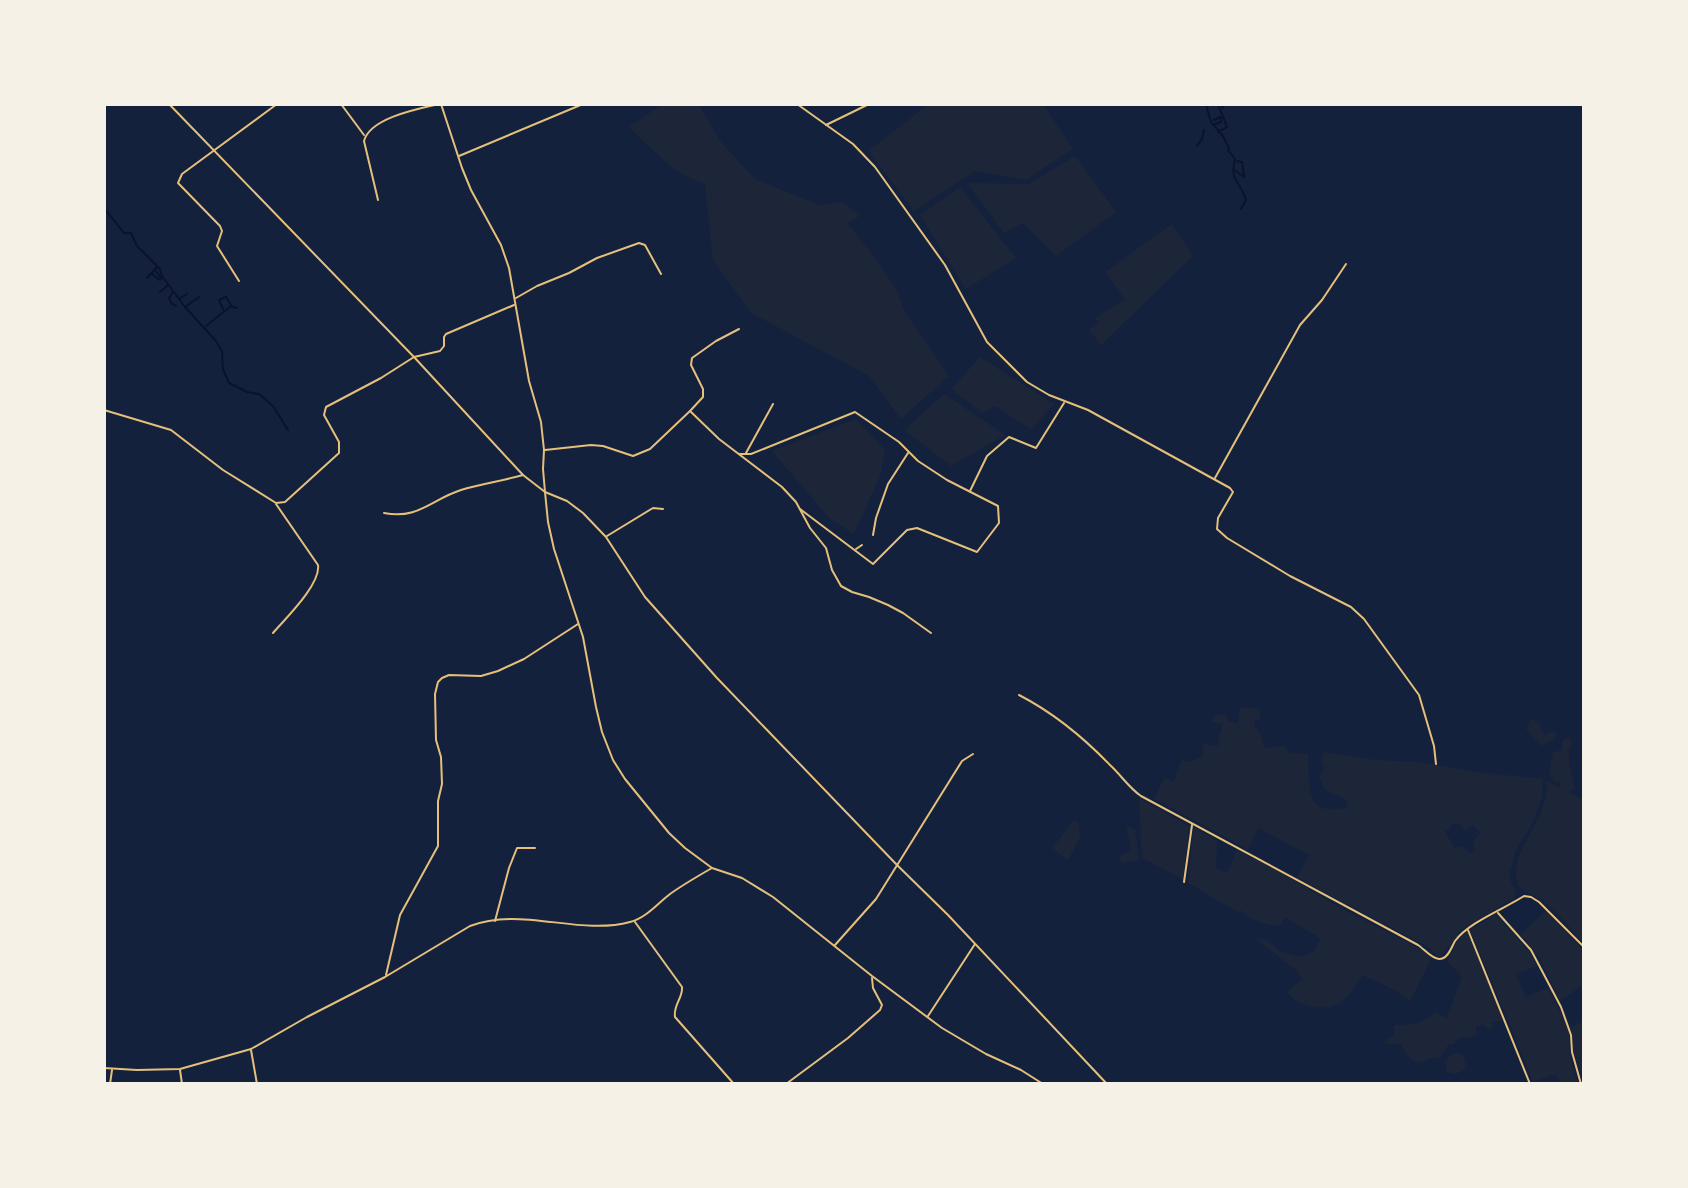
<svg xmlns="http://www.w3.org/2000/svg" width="1688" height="1188" font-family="'Asap Condensed',sans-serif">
	<rect width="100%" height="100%" fill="#14213d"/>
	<g fill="#1d2539" fill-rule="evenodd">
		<path d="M663,104H698L721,142L755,179L819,205L843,202L860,216L847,223L874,256L897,291L905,312L949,376L901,419L869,376L751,313L713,260L705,183C678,179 649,146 629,127Z"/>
		<polygon points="929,104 1043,104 1073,149 1026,180 975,171 914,211 868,151"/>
		<polygon points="1075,156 1116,212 1056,256 1023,223 1004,233 967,183 1029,184"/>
		<polygon points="960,187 1016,258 966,289 920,215"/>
		<polygon points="1172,224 1193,256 1101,345 1089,330 1099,323 1095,318 1125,299 1105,272"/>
		<polygon points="980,357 1054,404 1031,429 995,406 982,413 951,389"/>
		<polygon points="944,394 1005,435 951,466 904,430"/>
		<polygon points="856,419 885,450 880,476 854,534 830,519 772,451"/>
		<path d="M1240,707L1260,709V719L1255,720L1254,725L1260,733L1264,748L1285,746L1288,753L1308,754C1310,787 1303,818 1348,807L1345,799L1325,790L1319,777L1324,770L1321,760L1324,752L1376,760L1419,762L1476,772L1543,779L1542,796L1535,818L1516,850L1509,877L1516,893L1514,898L1461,930L1442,956H1437L1430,948L1297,878L1309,855L1258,828L1248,850C1217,832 1185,816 1154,799L1165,777L1174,782L1181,760L1190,762L1203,756V744L1218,746V741L1223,724L1212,722L1213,716L1225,714L1229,721L1238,724ZM1451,824H1459L1465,831L1473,825L1480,833L1473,841L1475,850L1470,854L1467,850L1459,846L1455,848L1445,831L1452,828Z"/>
		<polygon points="1530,720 1534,720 1539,723 1544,735 1554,731 1557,735 1553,740 1541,746 1526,729"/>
		<path d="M1571,737L1572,745C1564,757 1573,774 1574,788L1569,792L1584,800V944C1571,929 1557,911 1541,900C1533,895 1525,892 1518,885C1507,846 1552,820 1546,781L1560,787V782H1554L1549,774L1553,752L1562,750V742L1565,738Z"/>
		<polygon points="1139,798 1189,826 1183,879 1142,858"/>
		<polygon points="1074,820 1079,824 1080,838 1068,860 1052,848"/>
		<path d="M1127,826L1135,829L1139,860L1122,863L1119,858L1123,854L1128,853L1131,848C1130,840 1127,834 1127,826Z"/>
		<path d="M1196,828L1217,841L1216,868L1227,873L1237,850L1271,867L1339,907L1422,950L1431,959L1410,1001L1394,990L1363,975C1356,984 1347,1001 1336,1005C1320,1011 1296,1006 1287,992L1302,979L1297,971L1254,938L1267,940L1280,951L1299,957L1313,952L1321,939L1289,919L1284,918L1281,924L1276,926C1265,924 1247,920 1241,910L1239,913L1188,883L1193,831Z"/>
		<polygon points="1546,911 1584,951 1584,984 1560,1001 1539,957 1520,934"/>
		<polygon points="1496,914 1530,953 1537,966 1516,974 1526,997 1548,988 1565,1021 1569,1034 1569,1049 1573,1068 1579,1084 1561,1084 1556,1074 1533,1082 1470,930"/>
		<path d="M1467,931L1503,1020L1492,1022L1493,1026L1489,1030L1483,1025L1476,1026L1477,1034L1470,1038L1465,1036L1456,1040L1454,1044L1448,1045L1440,1058H1431L1419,1063C1410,1060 1404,1052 1400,1043L1391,1045L1383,1042L1394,1036V1025C1410,1025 1423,1024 1435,1012L1447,1018L1462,977L1447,961L1457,942Z"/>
		<polygon points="1584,1021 1584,1083 1574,1052 1571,1027"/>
		<polygon points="1460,1053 1465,1059 1466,1069 1456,1074 1447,1072 1445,1061 1452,1054"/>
	</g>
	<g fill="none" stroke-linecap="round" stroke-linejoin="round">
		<g stroke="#0b132b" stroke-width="2">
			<path d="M1199,104L1206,105L1211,122L1223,136L1229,148L1228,150L1235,159C1229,181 1241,182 1246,200L1241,209"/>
			<polyline points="1218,104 1227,127 1218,132"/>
			<polyline points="1221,104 1223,108"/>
			<polyline points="1214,120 1221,117 1221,122 1215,124"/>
			<polyline points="1197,146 1202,139 1204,130"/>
			<polyline points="1234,170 1244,177 1242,162 1237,161"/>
			<polyline points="104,208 124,233 131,233 137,246 160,269 162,276 185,307 216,341 222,351 223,369 229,383 247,392 259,394 273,406 288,430"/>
			<polyline points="155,270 162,279"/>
			<polyline points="152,274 160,280"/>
			<polyline points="147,278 157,267"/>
			<polyline points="160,292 168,285"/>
			<polyline points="173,292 169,298 171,303 176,306"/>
			<polyline points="179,299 187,294"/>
			<polyline points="185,307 199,297"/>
			<polyline points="224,311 219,300 226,297 231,305"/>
			<polyline points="206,326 231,306 237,308"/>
		</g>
		<g stroke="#e5c07b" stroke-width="2">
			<polyline points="169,104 414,357 523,475 545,492 567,501 583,513 606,537 645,597 717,678 897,865 948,915 1107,1084"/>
			<polyline points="341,104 364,135"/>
			<polyline points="441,104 462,168 471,190 501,245 509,268 529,381 541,422 544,450 543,469 545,492 548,522 554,549 583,637 596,707 602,732 613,760 625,779 669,833 685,848 712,868 742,878 773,897 872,976 942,1028 986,1054 1021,1070 1043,1084"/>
			<polyline points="797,104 853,144 875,167 945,265 987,342 1027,382 1049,395 1088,410 1230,488 1233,492 1218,518 1217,529 1227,538 1290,576 1351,607 1364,619 1419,695 1434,746 1436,764"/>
			<polyline points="826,125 869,104"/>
			<polyline points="459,156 583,104"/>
			<path d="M378,200L364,141C370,118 417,109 439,104"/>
			<polyline points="239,281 217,246 222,231 220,226 178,183 182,174 277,104"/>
			<polyline points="516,298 537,286 569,273 597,258 639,243 645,245 661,274"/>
			<polyline points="104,410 171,430 223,470 276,503 285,502 339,453 339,442 324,415 326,407 381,378 414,357 440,351 444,346 444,337 446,334 514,305"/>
			<polyline points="690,411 719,439 782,487 796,502 810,528 826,548 832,570 841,586 852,592 869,597 888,605 903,613 931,633"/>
			<polyline points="545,450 591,445 603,446 633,456 650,449 690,411 703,397 703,389 691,365 692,358 716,341 739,329"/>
			<polyline points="746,453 773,404"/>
			<polyline points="739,454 751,454 855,412 899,442 918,461 947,480 998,506 999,523 977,552 917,528 907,530 873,564 800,509"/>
			<polyline points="1215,478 1300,325 1322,300 1346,264"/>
			<polyline points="970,491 987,456 1009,437 1036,448 1064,403"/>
			<path d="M384,513C418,520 432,499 461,490C481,484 502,481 523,475"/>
			<polyline points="873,535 876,518 888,484 908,453"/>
			<polyline points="607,536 653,508 663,509"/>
			<polyline points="856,549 862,545"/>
			<path d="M273,633C286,618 321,584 318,565L276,504"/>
			<path d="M1019,695C1054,713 1083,737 1110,765C1121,775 1129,788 1141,796L1418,945C1424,949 1432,959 1439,959C1448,959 1451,948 1455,941C1469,922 1504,909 1524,896L1531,897L1539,902L1584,947"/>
			<polyline points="1184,882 1192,825"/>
			<polyline points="1498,913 1531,950 1561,1007 1571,1035 1572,1052 1581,1084"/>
			<polyline points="495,921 509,868 517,848 535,848"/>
			<path d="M635,922L682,987C683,998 673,1005 675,1017L734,1084"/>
			<polyline points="1468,930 1530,1084"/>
			<polyline points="835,945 876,899 962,761 973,754"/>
			<polyline points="386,975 400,915 438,846 438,801 442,784 441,757 436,740 435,694 438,682 442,678 449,675 481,676 498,671 524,659 578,624"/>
			<polyline points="928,1016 975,944"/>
			<polyline points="251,1050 257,1084"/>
			<path d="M104,1068L137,1070L180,1069L251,1049L307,1017L385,977L470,926C521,906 578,936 630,922C646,918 657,904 670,894C684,884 698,876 712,868"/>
			<polyline points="180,1070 182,1084"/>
			<polyline points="110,1084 112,1070"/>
			<polyline points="786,1084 848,1038 880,1010 882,1005 873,988 872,978"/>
		</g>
	</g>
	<rect width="1688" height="1188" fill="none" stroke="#f6f1e7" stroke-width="212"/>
</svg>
